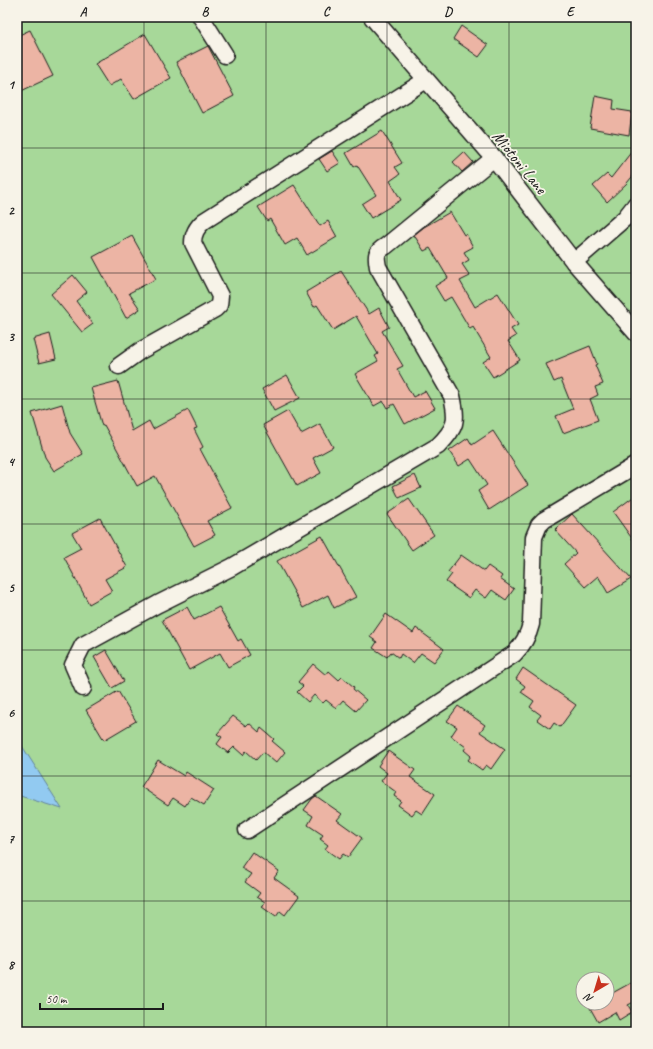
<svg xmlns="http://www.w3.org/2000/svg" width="653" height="1049" font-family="Caveat,sans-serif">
	<rect width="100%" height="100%" fill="#f4e0d4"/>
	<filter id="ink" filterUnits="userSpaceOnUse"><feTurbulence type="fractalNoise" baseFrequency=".025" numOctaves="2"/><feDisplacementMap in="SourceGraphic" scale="8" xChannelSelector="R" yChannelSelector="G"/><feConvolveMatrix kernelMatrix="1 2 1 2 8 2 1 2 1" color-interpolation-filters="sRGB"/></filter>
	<g filter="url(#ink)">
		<path fill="#a7d899" stroke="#627a5a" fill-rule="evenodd" d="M17,17H636V1032H17ZM583,979H607V1003H583Z"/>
		<polygon fill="#92caf1" stroke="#63849c" points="17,738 62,809 17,795"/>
		<g fill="#ecb4a4" stroke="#1c1c1c">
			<polygon points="461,26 488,45 479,57 453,39"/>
			<polygon points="30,30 53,76 17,93 17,36"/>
			<polygon points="145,34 171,78 134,99 121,79 109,86 95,64"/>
			<polygon points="208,46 234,96 202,113 176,62"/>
			<polygon points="595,96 614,100 613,109 632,112 629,135 590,128"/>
			<polygon points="382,131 402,163 395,167 400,174 390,181 401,200 371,218 362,204 376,195 357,165 354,167 346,153"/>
			<polygon points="636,146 636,172 627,183 607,202 593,186 607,174 611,178"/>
			<polygon points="332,151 340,163 327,171 319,159"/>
			<polygon points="464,152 473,162 462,172 453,162"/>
			<polygon points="294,185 320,226 328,221 337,237 307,255 297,238 285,245 270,219 267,221 258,207"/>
			<polygon points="450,212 464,235 466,234 473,247 464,252 469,260 462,264 470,276 460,281 475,307 498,293 518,325 511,329 516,336 508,341 520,360 493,377 483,362 491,357 473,327 470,329 451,297 444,301 435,286 448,278 430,248 424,251 414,235 424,227"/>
			<polygon points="132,236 156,279 129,293 140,309 126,318 93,257"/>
			<polygon points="341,271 369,314 379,308 389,327 382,331 403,366 397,369 413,397 425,391 435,408 405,424 394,404 387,408 383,401 374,406 355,374 378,361 375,356 378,354 356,316 333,330 317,305 314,307 306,292"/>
			<polygon points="73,275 87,292 76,301 93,324 82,332 51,294"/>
			<polygon points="50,334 56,359 39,363 33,339"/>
			<polygon points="590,346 597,364 595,365 603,384 595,387 598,395 590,399 598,420 563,433 556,416 573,409 561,379 554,382 546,364"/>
			<polygon points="287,375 300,398 274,411 262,389"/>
			<polygon points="118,381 132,431 149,421 153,429 188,410 197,428 194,429 203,447 200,449 232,508 207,521 215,535 194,546 155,476 137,486 104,425 102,426 91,388"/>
			<polygon points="62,404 70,433 83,454 54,471 45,457 32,413"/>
			<polygon points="288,411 301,434 320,424 333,447 313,458 321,473 297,486 263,425"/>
			<polygon points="493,431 528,485 489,510 478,491 487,485 470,459 459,466 449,451 468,438 472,445"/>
			<polygon points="415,475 421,488 399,498 393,486"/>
			<polygon points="636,495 636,544 613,512"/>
			<polygon points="409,499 434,535 412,550 387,514"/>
			<polygon points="572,514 631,579 608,593 598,576 585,587 564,564 576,553 555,530"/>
			<polygon points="100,518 127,567 105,579 112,591 89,604 64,557 81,548 72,533"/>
			<polygon points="322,536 356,597 334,608 328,595 303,608 277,561"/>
			<polygon points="461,555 484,571 488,566 502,576 500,579 514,589 506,600 492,590 486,598 475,590 469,598 446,582 452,574 448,572"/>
			<polygon points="187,607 194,620 219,607 238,641 241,639 250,655 228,667 220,653 189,670 162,620"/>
			<polygon points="386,614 413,633 416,628 444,649 434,662 421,653 413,663 401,654 399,658 391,652 387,657 373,648 377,642 370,637"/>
			<polygon points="106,650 124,681 112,688 94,657"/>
			<polygon points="313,664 326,675 329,671 339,680 342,677 354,687 353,689 366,700 356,711 343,700 336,708 326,700 323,703 314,695 308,702 297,692 303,686 298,682"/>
			<polygon points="523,668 576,705 560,727 554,723 550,729 537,720 541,715 530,707 534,701 521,692 525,686 516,679"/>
			<polygon points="118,691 136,721 104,740 86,710"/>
			<polygon points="458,706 485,725 480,732 505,749 491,769 486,765 482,770 468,760 471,756 464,750 466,747 451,736 457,727 447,721"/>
			<polygon points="233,716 246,726 249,723 259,732 261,728 274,739 272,741 285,752 276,763 263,752 256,760 246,751 243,755 234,747 228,753 217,744 222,737 217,734"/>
			<polygon points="388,751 415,770 410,777 435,794 422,814 416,810 412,815 398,805 401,801 394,796 396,792 381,781 387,773 378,766"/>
			<polygon points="158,760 184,776 186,772 214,790 204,805 191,797 185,806 173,798 168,805 141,787"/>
			<polygon points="316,796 342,814 337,820 362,838 348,857 343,854 339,859 325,849 328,845 320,839 323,835 308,825 313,816 304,810 312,799"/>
			<polygon points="252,852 279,871 274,878 299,896 285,915 280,911 276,917 262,907 265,902 257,897 260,893 245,882 251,874 241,868"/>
			<polygon points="636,980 636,1001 628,1005 632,1012 619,1020 615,1012 598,1022 589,1006 594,1003 607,1003 607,996"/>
		</g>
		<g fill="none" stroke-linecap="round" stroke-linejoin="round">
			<g stroke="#1c1c1c" stroke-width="19">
				<g id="street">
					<polyline points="201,17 225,55"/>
					<polyline points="372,17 494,158 574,262 636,333"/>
					<polyline points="574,262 625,218 636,204"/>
					<path d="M119,366L140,351L215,309L219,305L220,296L193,243C193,233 197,227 204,221L426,80"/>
					<path d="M83,688L73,665L83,645L158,604L232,567L438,446C456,428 458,421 452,396L378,267C376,256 375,252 386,246L494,158"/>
					<path d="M247,830L514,654C523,645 528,637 531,624L534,537L539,525L544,520L636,465"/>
				</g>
			</g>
			<use href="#street" stroke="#f7f3e8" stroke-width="16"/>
		</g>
	</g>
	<path fill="none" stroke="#1c1c1c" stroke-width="1" stroke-opacity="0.55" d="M144,17V1032M266,17V1032M387,17V1032M509,17V1032M17,148H636M17,273H636M17,399H636M17,524H636M17,650H636M17,776H636M17,901H636"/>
	<g text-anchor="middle" stroke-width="3.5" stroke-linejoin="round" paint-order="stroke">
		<g font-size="17" fill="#1c1c1c" stroke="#f7f3e8">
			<text transform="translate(520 162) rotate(51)" y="6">Miotoni Lane</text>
		</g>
	</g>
	<rect width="653" height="1049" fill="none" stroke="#f7f3e8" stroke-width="44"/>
	<g transform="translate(595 991) rotate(218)"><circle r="19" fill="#f7f3e8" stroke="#9f9d96"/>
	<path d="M0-3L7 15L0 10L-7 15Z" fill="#c8321e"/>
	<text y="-6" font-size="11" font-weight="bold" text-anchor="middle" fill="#1c1c1c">N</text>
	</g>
	<path d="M40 1003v6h123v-6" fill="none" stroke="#1c1c1c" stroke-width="2"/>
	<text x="46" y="1003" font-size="12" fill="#1c1c1c" stroke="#f7f3e8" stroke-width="3" paint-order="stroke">50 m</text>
	<rect x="22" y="22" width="609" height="1005" fill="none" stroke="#1c1c1c" stroke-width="1.5"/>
	<g font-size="13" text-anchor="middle" font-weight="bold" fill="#1c1c1c">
		<text x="83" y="16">A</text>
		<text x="205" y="16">B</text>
		<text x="326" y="16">C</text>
		<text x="448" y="16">D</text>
		<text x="570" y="16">E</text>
		<text x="11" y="89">1</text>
		<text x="11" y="215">2</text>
		<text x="11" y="341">3</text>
		<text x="11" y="466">4</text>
		<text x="11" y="592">5</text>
		<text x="11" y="717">6</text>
		<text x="11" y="843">7</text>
		<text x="11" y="969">8</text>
	</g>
</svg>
